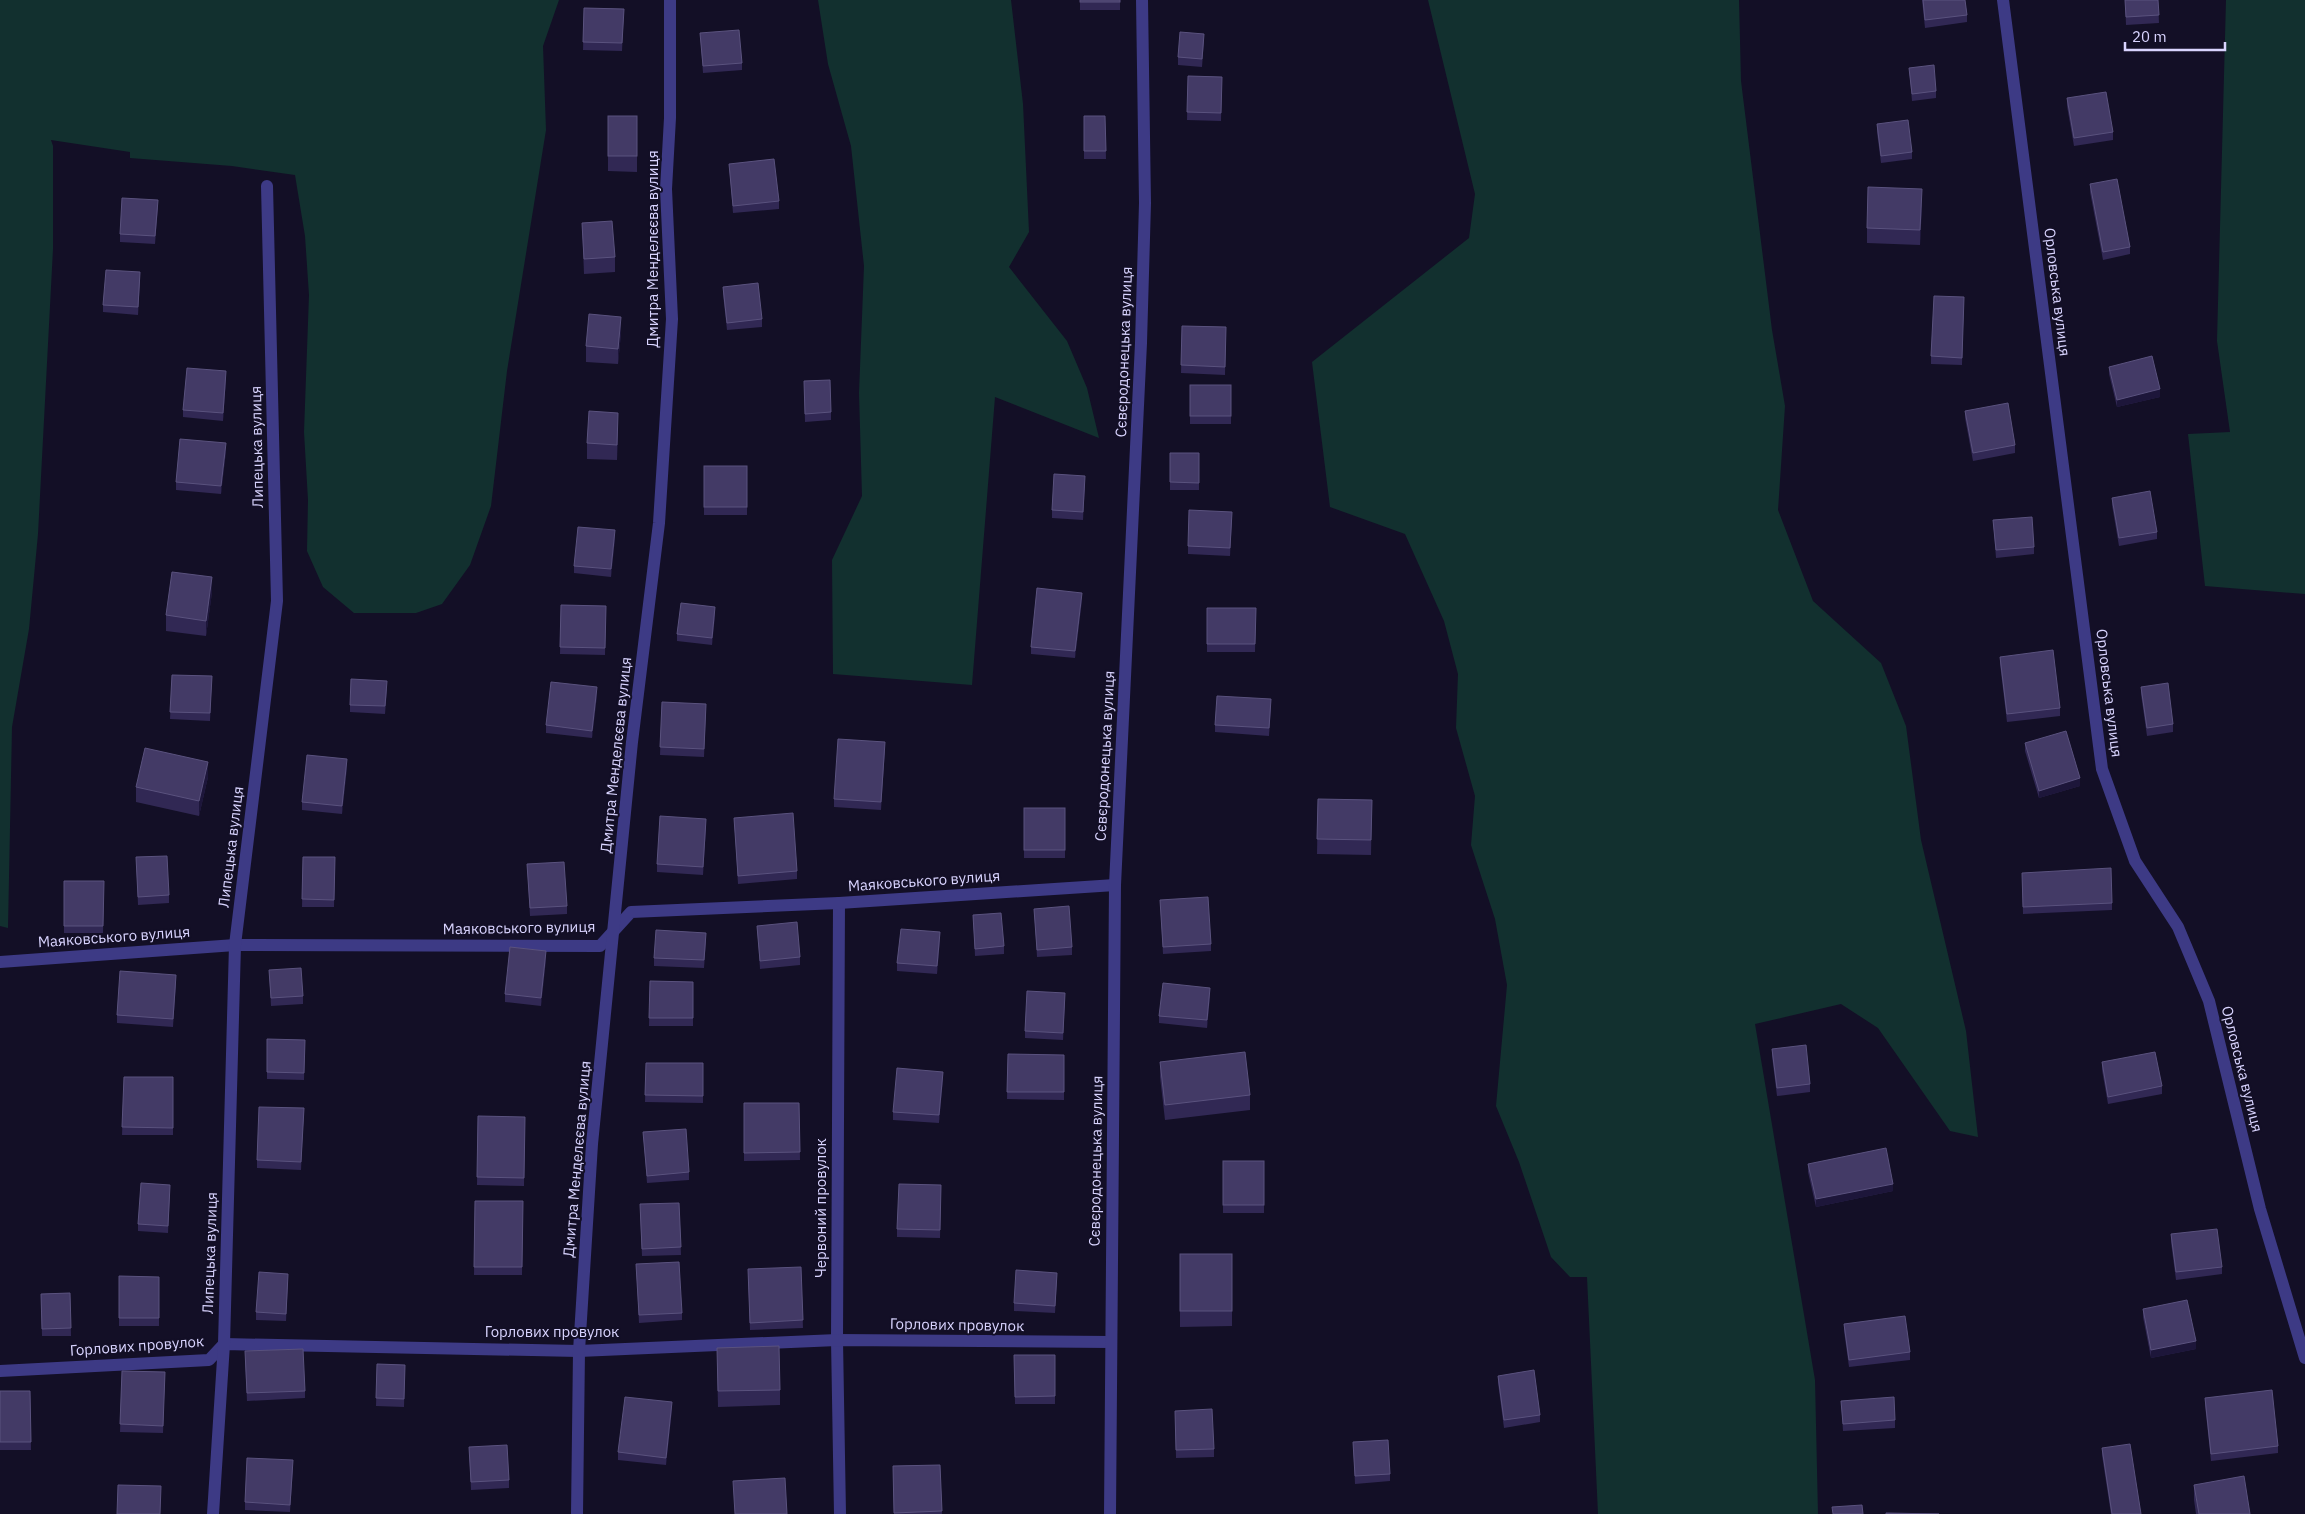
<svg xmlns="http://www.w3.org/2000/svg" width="2305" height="1514" font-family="'IBM Plex Sans',sans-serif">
	<rect width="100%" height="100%" fill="#130f26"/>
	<g fill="#12302f">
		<polygon points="0,0 559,0 543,46 546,130 507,371 491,506 470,565 442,604 416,613 354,613 323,587 307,551 308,500 304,432 309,295 305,236 295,175 232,166 130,158 130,152 51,140 53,146 53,249 38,534 29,629 12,727 8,928 0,926"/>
		<polygon points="818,0 1011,0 1023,104 1029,232 1009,267 1067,341 1087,388 1099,438 995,397 972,685 833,674 832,560 862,496 859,393 864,266 851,146 828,64"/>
		<polygon points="1428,0 1739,0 1741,81 1772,330 1785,406 1778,510 1813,601 1881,663 1906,726 1921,840 1966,1031 1978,1137 1950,1131 1878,1028 1841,1004 1755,1024 1815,1380 1818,1514 1598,1514 1587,1277 1570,1277 1551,1257 1519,1162 1496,1106 1507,985 1495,919 1471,845 1475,796 1456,728 1458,674 1444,621 1405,534 1330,507 1312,362 1469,238 1475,194"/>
		<polygon points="2226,0 2305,0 2305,594 2205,586 2188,434 2230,432 2217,341"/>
	</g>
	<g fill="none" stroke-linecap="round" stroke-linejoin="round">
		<g stroke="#3d3a85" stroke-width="12">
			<polyline points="2003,0 2102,769 2135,861 2178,927 2209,1001 2260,1209 2305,1358"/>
			<polyline points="839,903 837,1340 840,1514"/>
			<polyline points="0,962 235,945 600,946 631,912 839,903 1115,885"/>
			<polyline points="0,1371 209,1360 224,1344 579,1351 837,1340 1111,1342"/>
			<polyline points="213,1514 224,1344 235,945 277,601 267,186"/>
			<polyline points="577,1514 579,1351 592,1144 632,742 659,523 672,319 666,189 670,118 670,0"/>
			<polyline points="1110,1514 1115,885 1141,343 1145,203 1142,0"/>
		</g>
	</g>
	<g fill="#312854">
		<rect x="1080" y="0" width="40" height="10"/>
		<polygon points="1922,0 1965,0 1967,15 1967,22 1925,28"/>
		<polygon points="2125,0 2158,0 2159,23 2126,25"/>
		<polygon points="584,8 624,9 622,51 583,50"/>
		<polygon points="700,33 742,63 742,70 703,73"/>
		<polygon points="1204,41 1202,67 1178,65 1178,57"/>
		<polygon points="1909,68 1936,91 1936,98 1912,101"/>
		<polygon points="1188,76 1222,77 1221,121 1187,120"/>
		<polygon points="2067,98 2113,132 2113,140 2074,146 2067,106"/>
		<polygon points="608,116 637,116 637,172 608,171"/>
		<polygon points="1084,116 1105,116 1106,159 1084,159"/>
		<polygon points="1877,124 1912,152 1912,159 1881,163 1877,132"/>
		<polygon points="729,164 779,201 779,209 733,213"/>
		<polygon points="2090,184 2130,247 2130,254 2103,260 2090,192"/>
		<polygon points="1922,205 1920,245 1867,243 1867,228"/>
		<polygon points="158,207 155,244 120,242 120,234"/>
		<polygon points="582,223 615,257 615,272 584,274"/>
		<polygon points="140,280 138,315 103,312 103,305"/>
		<polygon points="723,287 762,319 762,327 727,330 723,294"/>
		<polygon points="1964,297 1962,365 1931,364 1931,356"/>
		<polygon points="1182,326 1226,327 1225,375 1181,373"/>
		<polygon points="621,333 618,364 586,362 586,346"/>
		<polygon points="2109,367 2160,397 2117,407 2109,374"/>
		<polygon points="226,379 223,421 183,417 183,410"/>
		<rect x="1190" y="385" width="41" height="39"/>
		<polygon points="804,389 831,412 831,420 805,422"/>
		<polygon points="1965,411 2015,445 2015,453 1973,461 1965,418"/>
		<polygon points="618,428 617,460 587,459 587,443"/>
		<polygon points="226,451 221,494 176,490 176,482"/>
		<rect x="1170" y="453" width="29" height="37"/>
		<rect x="704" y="466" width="43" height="49"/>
		<polygon points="1085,483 1083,520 1052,518 1052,510"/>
		<polygon points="2112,498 2157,532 2157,539 2119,546 2112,505"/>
		<polygon points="1232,519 1230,556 1188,554 1188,546"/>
		<polygon points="1993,520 2034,547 2034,554 1996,558"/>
		<polygon points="615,538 611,577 574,573 574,566"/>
		<polygon points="212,592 206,636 166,631 166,615"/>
		<polygon points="1082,600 1075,658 1031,654 1031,647"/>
		<polygon points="561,605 606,606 605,655 560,654"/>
		<polygon points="1207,608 1256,608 1255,652 1207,652"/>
		<polygon points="715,615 712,645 677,641 677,634"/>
		<polygon points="2000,657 2060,708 2060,716 2007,722 2000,664"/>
		<polygon points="172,675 212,676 210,721 170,719"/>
		<polygon points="2141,687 2173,724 2173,732 2147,736 2141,694"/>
		<polygon points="387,689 385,714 350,712 350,705"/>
		<polygon points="597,695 592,738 546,733 546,725"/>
		<polygon points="662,702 706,711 704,757 660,755"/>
		<polygon points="1271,707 1269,736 1215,732 1215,725"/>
		<polygon points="2025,743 2080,786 2039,798 2025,751"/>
		<polygon points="885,749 881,810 834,807 834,799"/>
		<polygon points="347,767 342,814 302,810 302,802"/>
		<polygon points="208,777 199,816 136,802 136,787"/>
		<polygon points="1318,799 1372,800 1371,855 1317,854"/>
		<rect x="1024" y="808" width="41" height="50"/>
		<polygon points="734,818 797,871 797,879 738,884"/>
		<polygon points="706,827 703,875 657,872 657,864"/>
		<polygon points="136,857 169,895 169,903 138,905"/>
		<polygon points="303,857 335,857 334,907 302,907"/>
		<polygon points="527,864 567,906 567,914 530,916"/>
		<polygon points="2022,880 2112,903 2112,910 2023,914"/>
		<polygon points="64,881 104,881 103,933 64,933"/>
		<polygon points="1160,900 1211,944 1211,951 1163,954"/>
		<polygon points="1034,909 1072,947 1072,955 1037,957"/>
		<polygon points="973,915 1004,946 1004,954 975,956"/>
		<polygon points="757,926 800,957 800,965 760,969"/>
		<polygon points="706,940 704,968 654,966 654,958"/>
		<polygon points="940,940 937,974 897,971 897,963"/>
		<polygon points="546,959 541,1006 505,1002 505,994"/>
		<polygon points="269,970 303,996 303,1004 271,1006"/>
		<polygon points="650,981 693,982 693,1026 649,1026"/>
		<polygon points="176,983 173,1027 117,1023 117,1015"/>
		<polygon points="1210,996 1207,1028 1159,1023 1159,1016"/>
		<polygon points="1065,1000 1063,1040 1025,1038 1025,1031"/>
		<polygon points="267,1039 305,1040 304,1080 267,1079"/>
		<polygon points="1772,1049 1810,1084 1810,1092 1777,1096 1772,1056"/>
		<polygon points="1008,1054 1064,1055 1064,1100 1007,1099"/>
		<polygon points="1160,1062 1250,1095 1250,1110 1165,1120 1160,1077"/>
		<polygon points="2102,1062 2162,1086 2162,1094 2108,1104 2102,1070"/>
		<polygon points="646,1063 703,1063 703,1103 645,1102"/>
		<polygon points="124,1077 173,1077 173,1135 122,1135"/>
		<polygon points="943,1079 939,1123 893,1120 893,1112"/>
		<polygon points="744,1103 799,1103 800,1160 744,1161"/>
		<polygon points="304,1108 301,1170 257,1168 257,1160"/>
		<polygon points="478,1116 525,1117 524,1186 477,1185"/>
		<polygon points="643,1132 689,1172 689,1180 647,1183"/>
		<rect x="1223" y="1161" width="41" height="52"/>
		<polygon points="1808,1164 1893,1191 1816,1207 1808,1172"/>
		<polygon points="941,1185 940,1238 897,1237 897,1229"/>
		<polygon points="170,1193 168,1233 138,1231 138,1224"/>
		<polygon points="475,1201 523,1201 522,1275 474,1275"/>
		<polygon points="679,1203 681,1255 642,1256 640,1212"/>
		<polygon points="2171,1234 2222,1267 2222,1274 2176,1280 2171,1242"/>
		<polygon points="1180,1254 1232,1254 1232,1326 1180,1327"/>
		<polygon points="636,1264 682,1313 682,1320 639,1323"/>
		<polygon points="801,1267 803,1328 750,1330 748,1276"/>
		<polygon points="119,1276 159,1277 159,1326 119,1326"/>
		<polygon points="1057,1280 1055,1313 1014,1311 1014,1303"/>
		<polygon points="288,1282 286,1321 256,1320 256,1312"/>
		<polygon points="70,1293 71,1336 42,1336 41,1294"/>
		<polygon points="2143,1309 2196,1349 2151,1358 2143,1317"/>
		<polygon points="1844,1324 1910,1352 1910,1360 1849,1367 1844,1331"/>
		<polygon points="1014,1355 1055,1355 1055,1404 1015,1404"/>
		<polygon points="245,1359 305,1391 305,1398 247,1401"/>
		<polygon points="717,1363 780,1390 780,1405 718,1407"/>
		<polygon points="377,1364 405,1365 404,1407 376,1406"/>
		<polygon points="122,1371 165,1372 163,1433 120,1432"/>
		<polygon points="1498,1376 1540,1415 1540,1422 1504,1428 1498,1383"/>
		<polygon points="0,1391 30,1391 31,1450 0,1450"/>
		<polygon points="2205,1398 2278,1446 2278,1453 2211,1461 2205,1405"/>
		<polygon points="1841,1401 1895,1420 1895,1428 1843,1431"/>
		<polygon points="672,1409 666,1465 618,1460 618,1452"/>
		<polygon points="1175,1411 1214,1449 1214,1457 1176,1458"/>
		<polygon points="1353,1442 1390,1474 1390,1481 1355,1484"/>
		<polygon points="469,1447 509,1480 509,1488 471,1490"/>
		<polygon points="2102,1448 2141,1514 2111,1514 2102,1455"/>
		<polygon points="940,1465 942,1514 894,1514 893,1466"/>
		<polygon points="293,1468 290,1512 245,1510 245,1502"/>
		<polygon points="2194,1485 2250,1514 2196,1514 2194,1500"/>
	</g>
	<g fill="#1d163a">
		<polygon points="1922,189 1922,205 1920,245 1920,230"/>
		<polygon points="621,317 621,333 618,364 618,349"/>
		<polygon points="226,371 226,379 223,421 223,413"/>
		<polygon points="2160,389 2160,397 2117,407 2117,400"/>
		<polygon points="618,413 618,428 617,460 617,445"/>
		<polygon points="226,443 226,451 221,494 221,486"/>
		<polygon points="615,530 615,538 611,577 611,569"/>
		<polygon points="212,577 212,592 206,636 206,621"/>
		<polygon points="1082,593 1082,600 1075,658 1075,651"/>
		<polygon points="715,607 715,615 712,645 712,638"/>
		<polygon points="597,687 597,695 592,738 592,731"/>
		<polygon points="347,759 347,767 342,814 342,806"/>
		<polygon points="208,762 208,777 199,816 199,801"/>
		<polygon points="2080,778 2080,786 2039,798 2039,791"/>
		<polygon points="706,819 706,827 703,875 703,867"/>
		<polygon points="940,932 940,940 937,974 937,966"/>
		<polygon points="546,951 546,959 541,1006 541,998"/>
		<polygon points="1210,988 1210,996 1207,1028 1207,1020"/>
		<polygon points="943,1072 943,1079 939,1123 939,1115"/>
		<polygon points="1893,1184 1893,1191 1816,1207 1816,1199"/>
		<polygon points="2196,1341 2196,1349 2151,1358 2151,1350"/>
		<polygon points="672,1402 672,1409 666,1465 666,1458"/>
	</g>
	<g fill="#433a66" stroke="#5a527e">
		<rect x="1080" y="0" width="40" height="2"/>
		<polygon points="1923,0 1965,0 1967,15 1925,20"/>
		<polygon points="2125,0 2158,0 2159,15 2126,17"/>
		<polygon points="584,8 624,9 622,43 583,42"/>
		<polygon points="739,30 742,63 703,66 700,33"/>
		<polygon points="1180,32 1204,34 1202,59 1178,57"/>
		<polygon points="1934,65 1936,91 1912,94 1909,68"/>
		<polygon points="1188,76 1222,77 1221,113 1187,112"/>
		<polygon points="2106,92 2113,132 2074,138 2067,98"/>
		<rect x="608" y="116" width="29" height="40"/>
		<polygon points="1084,116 1105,116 1106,151 1084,151"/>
		<polygon points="1908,120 1912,152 1881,156 1877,124"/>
		<polygon points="774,159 779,201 733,206 729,164"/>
		<polygon points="2117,179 2130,247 2103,252 2090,184"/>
		<polygon points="1868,187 1922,189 1920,230 1867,228"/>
		<polygon points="122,198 158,200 155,236 120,234"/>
		<polygon points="612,221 615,257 584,259 582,223"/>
		<polygon points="106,270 140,272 138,307 103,305"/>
		<polygon points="758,283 762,319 727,323 723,287"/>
		<polygon points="1934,296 1964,297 1962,358 1931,356"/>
		<polygon points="589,314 621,317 618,349 586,346"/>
		<polygon points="1182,326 1226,327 1225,367 1181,365"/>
		<polygon points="2152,356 2160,389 2117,400 2109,367"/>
		<polygon points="187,368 226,371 223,413 183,410"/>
		<polygon points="830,380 831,412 805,414 804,381"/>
		<rect x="1190" y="385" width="41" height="31"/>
		<polygon points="2008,403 2015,445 1973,453 1965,411"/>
		<polygon points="589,411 618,413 617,445 587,443"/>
		<polygon points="180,439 226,443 221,486 176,482"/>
		<polygon points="1170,453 1199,453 1199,483 1170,482"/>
		<rect x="704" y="466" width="43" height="41"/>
		<polygon points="1054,474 1085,476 1083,512 1052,510"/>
		<polygon points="2150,491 2157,532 2119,538 2112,498"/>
		<polygon points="1189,510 1232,512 1230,548 1188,546"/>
		<polygon points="2032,517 2034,547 1996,550 1993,520"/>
		<polygon points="578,527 615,530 611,569 574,566"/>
		<polygon points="172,572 212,577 206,621 166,615"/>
		<polygon points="1037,588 1082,593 1075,651 1031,647"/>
		<polygon points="681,603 715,607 712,638 677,634"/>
		<polygon points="561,605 606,606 605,648 560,647"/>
		<polygon points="1207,608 1256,608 1255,644 1207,644"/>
		<polygon points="2053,650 2060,708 2007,714 2000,657"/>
		<polygon points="172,675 212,676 210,713 170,712"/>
		<polygon points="351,679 387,681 385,706 350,705"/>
		<polygon points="551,682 597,687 592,731 546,725"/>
		<polygon points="2168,683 2173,724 2147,728 2141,687"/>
		<polygon points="1217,696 1271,699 1269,728 1215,725"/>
		<polygon points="662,702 706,704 704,749 660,747"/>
		<polygon points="2066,731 2080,778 2039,791 2025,743"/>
		<polygon points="838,739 885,742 881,802 834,799"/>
		<polygon points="145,748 208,762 199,801 136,787"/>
		<polygon points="307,755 347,759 342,806 302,802"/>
		<polygon points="1318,799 1372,800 1371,840 1317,839"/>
		<rect x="1024" y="808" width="41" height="42"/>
		<polygon points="793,813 797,871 738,876 734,818"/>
		<polygon points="660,816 706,819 703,867 657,864"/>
		<polygon points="167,856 169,895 138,897 136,857"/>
		<polygon points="303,857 335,857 334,900 302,899"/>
		<polygon points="564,862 567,906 530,908 527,864"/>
		<polygon points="2111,868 2112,903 2023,907 2022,873"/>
		<polygon points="64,881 104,881 103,926 64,926"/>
		<polygon points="1208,897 1211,944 1163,947 1160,900"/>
		<polygon points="1069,906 1072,947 1037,950 1034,909"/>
		<polygon points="1001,913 1004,946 975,949 973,915"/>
		<polygon points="797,922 800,957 760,961 757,926"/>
		<polygon points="901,929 940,932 937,966 897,963"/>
		<polygon points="656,930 706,933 704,960 654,958"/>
		<polygon points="510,947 546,951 541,998 505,994"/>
		<polygon points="301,968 303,996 271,998 269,970"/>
		<polygon points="120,971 176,975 173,1019 117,1015"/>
		<polygon points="650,981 693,982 693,1018 649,1018"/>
		<polygon points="1163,983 1210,988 1207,1020 1159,1016"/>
		<polygon points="1027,991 1065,993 1063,1033 1025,1031"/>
		<polygon points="267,1039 305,1040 304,1073 267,1072"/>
		<polygon points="1806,1045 1810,1084 1777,1088 1772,1049"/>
		<polygon points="1245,1052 1250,1095 1165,1105 1160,1062"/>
		<polygon points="2155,1052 2162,1086 2108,1097 2102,1062"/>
		<polygon points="1008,1054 1064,1055 1064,1092 1007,1092"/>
		<polygon points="646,1063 703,1063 703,1096 645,1095"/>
		<polygon points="897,1068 943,1072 939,1115 893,1112"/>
		<polygon points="124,1077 173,1077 173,1128 122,1127"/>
		<polygon points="744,1103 799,1103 800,1152 744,1153"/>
		<polygon points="259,1107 304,1108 301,1162 257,1160"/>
		<polygon points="478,1116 525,1117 524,1178 477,1177"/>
		<polygon points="686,1129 689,1172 647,1176 643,1132"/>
		<polygon points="1886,1148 1893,1184 1816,1199 1808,1164"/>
		<rect x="1223" y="1161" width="41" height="44"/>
		<polygon points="141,1183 170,1185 168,1226 138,1224"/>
		<polygon points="899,1184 941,1185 940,1230 897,1229"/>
		<polygon points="475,1201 523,1201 522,1267 474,1267"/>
		<polygon points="679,1203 681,1247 642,1249 640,1204"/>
		<polygon points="2217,1229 2222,1267 2176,1272 2171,1234"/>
		<rect x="1180" y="1254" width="52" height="57"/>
		<polygon points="679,1262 682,1313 639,1315 636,1264"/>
		<polygon points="801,1267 803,1320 750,1323 748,1269"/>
		<polygon points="1016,1270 1057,1273 1055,1306 1014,1303"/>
		<polygon points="259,1272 288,1274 286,1314 256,1312"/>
		<polygon points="119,1276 159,1277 159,1318 119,1318"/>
		<polygon points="70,1293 71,1328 42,1329 41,1294"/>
		<polygon points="2187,1300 2196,1341 2151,1350 2143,1309"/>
		<polygon points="1905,1316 1910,1352 1849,1360 1844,1324"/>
		<polygon points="779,1346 780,1390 718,1391 717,1348"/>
		<polygon points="303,1349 305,1391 247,1393 245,1351"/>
		<polygon points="1014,1355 1055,1355 1055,1396 1015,1397"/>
		<polygon points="377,1364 405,1365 404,1399 376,1398"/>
		<polygon points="1534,1370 1540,1415 1504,1420 1498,1376"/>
		<polygon points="122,1371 165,1372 163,1426 120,1424"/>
		<polygon points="2272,1390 2278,1446 2211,1454 2205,1398"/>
		<polygon points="0,1391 30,1391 31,1442 0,1442"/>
		<polygon points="625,1397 672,1402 666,1458 618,1452"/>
		<polygon points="1894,1397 1895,1420 1843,1424 1841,1401"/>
		<polygon points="1212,1409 1214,1449 1176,1450 1175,1411"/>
		<polygon points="1388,1440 1390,1474 1355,1476 1353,1442"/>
		<polygon points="2130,1444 2141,1514 2112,1514 2102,1448"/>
		<polygon points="507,1445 509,1480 471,1482 469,1447"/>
		<polygon points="247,1458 293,1460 290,1505 245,1502"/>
		<polygon points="940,1465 942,1511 894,1513 893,1466"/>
		<polygon points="2244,1476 2250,1514 2199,1514 2194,1485"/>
		<polygon points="785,1478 787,1514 735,1514 733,1481"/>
		<polygon points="118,1485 161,1486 160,1514 117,1514"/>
		<polygon points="1862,1505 1863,1514 1833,1514 1832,1507"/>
		<polygon points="1886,1513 1939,1514 1886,1514"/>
	</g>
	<g text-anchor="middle" stroke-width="4" stroke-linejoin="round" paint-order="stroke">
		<g font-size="15" fill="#d9d4ff" stroke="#130f26">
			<text transform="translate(653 249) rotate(-90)" y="5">Дмитра Менделєєва вулиця</text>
			<text transform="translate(2057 292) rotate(83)" y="5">Орловська вулиця</text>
			<text transform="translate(1124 352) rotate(-88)" y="5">Сєвєродонецька вулиця</text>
			<text transform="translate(257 447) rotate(-91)" y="5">Липецька вулиця</text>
			<text transform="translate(2109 693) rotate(83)" y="5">Орловська вулиця</text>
			<text transform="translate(616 755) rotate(-84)" y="5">Дмитра Менделєєва вулиця</text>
			<text transform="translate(1105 756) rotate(-87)" y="5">Сєвєродонецька вулиця</text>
			<text transform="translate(231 847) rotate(-83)" y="5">Липецька вулиця</text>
			<text transform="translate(924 881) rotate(-4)" y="5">Маяковського вулиця</text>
			<text transform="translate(519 928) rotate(-1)" y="5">Маяковського вулиця</text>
			<text transform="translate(114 937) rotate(-4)" y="5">Маяковського вулиця</text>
			<text transform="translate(2242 1069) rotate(76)" y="5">Орловська вулиця</text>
			<text transform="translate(577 1159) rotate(-85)" y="5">Дмитра Менделєєва вулиця</text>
			<text transform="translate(1096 1161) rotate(-89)" y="5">Сєвєродонецька вулиця</text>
			<text transform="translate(821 1208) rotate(-90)" y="5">Червоний провулок</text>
			<text transform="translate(210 1253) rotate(-88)" y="5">Липецька вулиця</text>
			<text transform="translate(957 1325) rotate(1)" y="5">Горлових провулок</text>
			<text x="552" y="1337">Горлових провулок</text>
			<text transform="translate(137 1346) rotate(-4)" y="5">Горлових провулок</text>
		</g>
	</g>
	<path d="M2125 42v8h100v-8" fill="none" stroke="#d9d4ff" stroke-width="2.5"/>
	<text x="2132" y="42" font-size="15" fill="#d9d4ff" stroke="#130f26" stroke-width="4" paint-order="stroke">20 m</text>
</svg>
